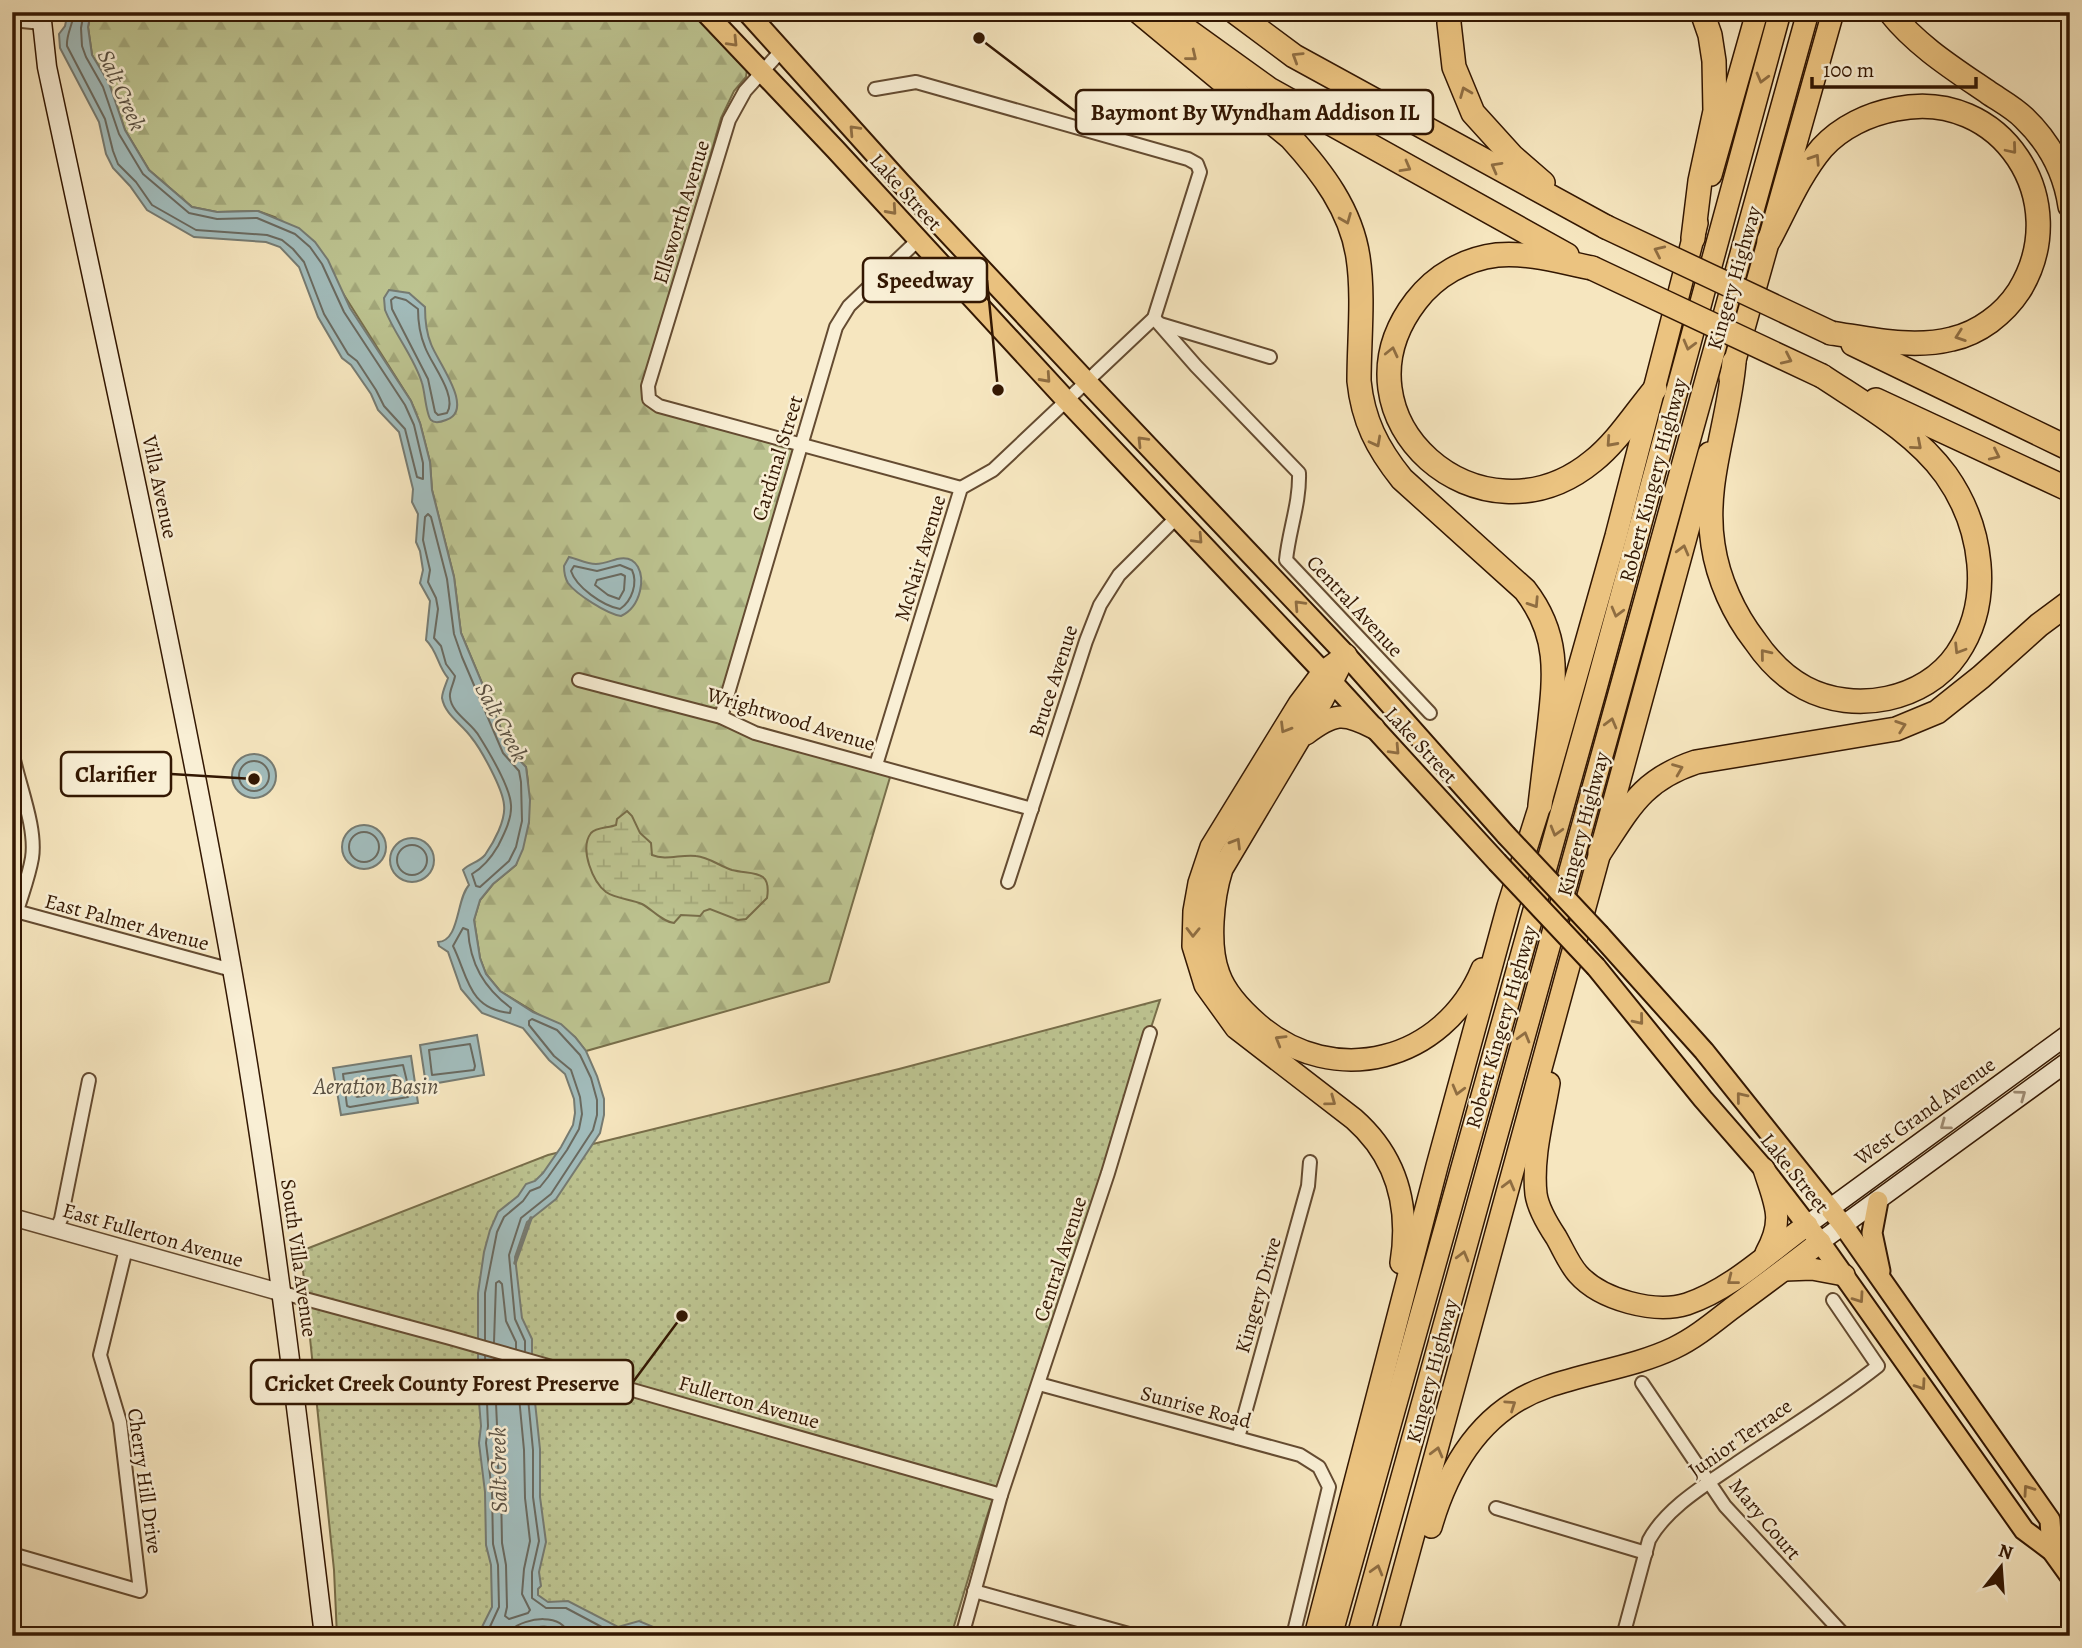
<svg xmlns="http://www.w3.org/2000/svg" width="2082" height="1648" font-family="Alegreya,serif">
	<defs>
		<pattern id="forest-firs" width="22" height="20" patternUnits="userSpaceOnUse" patternTransform="scale(1.75)"><rect width="22" height="20" fill="#bdc491"/><path d="M5 1l3.5 6h-7zM16 11l3.5 6h-7z" fill="#a3a87b"/></pattern>
		<pattern id="wetland-marsh" width="20" height="14" patternUnits="userSpaceOnUse" patternTransform="scale(1.75)"><rect width="20" height="14" fill="#bdc491"/><path d="M1 5h8M5 5V1M11 12h8M15 12V8" fill="none" stroke="#a3a87b"/></pattern>
		<pattern id="park-dots" width="8" height="8" patternUnits="userSpaceOnUse" patternTransform="scale(1.75)"><rect width="8" height="8" fill="#bdc491"/><path d="M2 2h.1M6 6h.1" fill="none" stroke="#a3a87b" stroke-width="1.8" stroke-linecap="round"/></pattern>
	</defs>
	<rect width="100%" height="100%" fill="#f6e6bf"/>
	<filter id="stains"><feTurbulence type="fractalNoise" baseFrequency=".00286" numOctaves="4"/><feColorMatrix values="0 0 0 0 .2 0 0 0 0 .09 0 0 0 0 .02 0 0 0 .5 -.17"/></filter>
	<radialGradient id="worn" r=".72"><stop offset=".6" stop-color="#630" stop-opacity="0"/><stop offset="1" stop-color="#630" stop-opacity=".3"/></radialGradient>
	<polygon fill="url(#forest-firs)" stroke="#786e4a" stroke-width="2" points="91,12 700,12 747,69 746,77 734,91 721,118 663,321 645,401 654,410 795,448 733,660 727,724 891,774 829,982 586,1051 575,1037 500,991 486,974 480,958 474,920 480,900 493,884 516,865 529,822 528,781 526,767 510,750 461,633 454,577 432,490 430,462 420,423 411,401 339,287 275,217 258,211 217,212 192,207 149,170 125,130 109,83 92,55 88,27"/>
	<path fill="url(#wetland-marsh)" stroke="#786e4a" stroke-width="2" d="M627,811L632,816L640,833L651,843L652,855C666,861 681,854 696,856C709,857 719,866 732,870C751,875 772,868 767,898L746,919L738,920L710,909L704,911L700,916L681,915L674,923C661,921 653,910 642,904C631,899 616,899 606,892C593,882 579,849 591,833C596,827 609,828 616,825L617,819Z"/>
	<polygon fill="url(#park-dots)" stroke="#786e4a" stroke-width="2" points="1160,1000 1061,1305 1031,1386 986,1519 951,1636 337,1636 334,1570 301,1251 548,1155 899,1069"/>
	<g fill="#a2bdbd" stroke="#767b72" stroke-width="2">
		<path d="M68,12H91L88,27L92,55L109,83L125,130L149,170L192,207L217,212L258,211L299,228L315,242L328,260L350,308L411,401L420,423L430,462L432,490L454,577L461,633L510,750L526,767L530,800L529,822L523,849L516,865L493,884L480,900L474,920L480,958L486,974L500,991L533,1012L561,1024L575,1037L586,1051L597,1076L604,1099V1115L600,1133L556,1199L527,1222L515,1257L522,1318L532,1339V1374L540,1449V1497L546,1542L539,1572L541,1586L538,1589V1595L548,1602L568,1601L618,1627L639,1621L675,1636H603L589,1633L585,1636H564C545,1618 533,1630 513,1636C500,1639 481,1636 468,1636L481,1629L492,1607L491,1565L486,1545L485,1492L479,1443L481,1426L478,1390V1293L484,1252L490,1230L498,1212L518,1196L526,1184L535,1181L543,1173L561,1147L573,1125L575,1113L574,1099L565,1074L549,1060L523,1028L482,1013L472,1002L461,989L448,952L439,946L438,942C460,941 456,899 469,885L463,870C470,863 478,863 485,855C494,842 506,820 504,805C503,789 481,749 471,737C462,724 445,715 442,698C442,692 446,684 448,678C437,665 438,652 426,640L430,601L420,583L423,570L420,551L416,542L418,514L412,502L413,489L399,432L378,410L371,394L351,365L342,358L318,317L299,267L280,247L266,242L194,237L147,210L130,186L113,168L106,154L99,122L60,48L59,34L65,26Z"/>
		<path d="M389,290L409,293L425,307C425,320 426,332 431,344C437,361 476,410 446,420C441,422 435,424 431,420C426,415 425,392 422,383C414,357 395,335 385,310L384,298Z"/>
		<path d="M569,557C578,559 586,564 596,564C603,564 610,561 617,559C638,554 644,574 640,591C637,603 632,611 621,616C607,614 576,594 568,583C565,578 564,571 564,566Z"/>
		<circle cx="254" cy="776" r="22"/>
		<circle cx="364" cy="847" r="22"/>
		<circle cx="412" cy="860" r="22"/>
		<polygon points="477,1035 484,1075 426,1085 420,1045"/>
		<polygon points="411,1056 418,1103 341,1115 333,1068"/>
	</g>
	<g fill="none" stroke-linecap="round" stroke-linejoin="round">
		<g stroke="#6a6a60" stroke-width="2">
			<path d="M74,12C73,25 66,34 67,46L105,119L113,151L118,164L136,182L152,205L196,230L267,235L282,240L293,249L304,262L324,314L348,354L357,361L376,390L384,406L405,429L417,477L423,479V463L414,425L405,405L344,312L322,264L310,247L295,234L257,218L217,219L189,213L143,174L119,134L103,87L86,57L82,46L81,28L84,12"/>
			<path d="M395,297L406,300L418,309C418,322 420,335 425,347C431,364 458,396 447,413L438,415L435,412L428,379L392,309L391,300Z"/>
			<path d="M428,514L431,517L447,579L454,634L462,657L503,753L519,771L521,782L522,821L516,847L509,861L480,887L476,886L472,874C484,867 491,858 498,846C504,834 512,819 511,805C510,786 489,752 479,736C472,723 451,713 450,697C449,691 454,683 455,676L446,664L441,646L434,638L438,609L436,598L428,582L430,570L423,540L425,517Z"/>
			<path d="M620,565L632,570C638,583 632,601 620,609C603,606 576,587 571,571L574,566L597,571Z"/>
			<polygon points="621,574 625,576 624,590 619,599 608,595 595,585 597,580"/>
			<circle cx="254" cy="776" r="15"/>
			<circle cx="364" cy="847" r="15"/>
			<circle cx="412" cy="860" r="15"/>
			<path d="M463,928L468,930C470,964 484,988 511,1008L510,1013C468,1009 468,976 453,946Z"/>
			<polygon points="470,1044 475,1066 474,1070 432,1075 429,1050"/>
			<polygon points="403,1065 410,1094 408,1097 350,1107 347,1106 343,1074"/>
			<polygon points="395,1075 398,1077 400,1087 398,1090 357,1097 354,1095 352,1084 354,1081"/>
			<polyline points="485,1340 485,1293 497,1232 504,1217 523,1201 530,1191 540,1187 548,1177 567,1150 579,1129 582,1114 580,1097 571,1070 554,1056 529,1025 529,1021 532,1019 557,1030 580,1055 591,1078 597,1100 597,1115 593,1130 551,1194 521,1218 509,1255 515,1319 525,1341 525,1351"/>
			<polyline points="494,1342 496,1283 499,1281 502,1284 506,1321 516,1342 516,1349"/>
			<polyline points="494,1359 497,1425 495,1443 501,1490 502,1543 506,1565 507,1607 505,1616 509,1619 528,1613 530,1610 522,1594 524,1569 530,1541 525,1498 524,1450 516,1365"/>
			<polyline points="525,1367 533,1450 533,1497 539,1541 532,1572 532,1598 546,1608 566,1608 615,1634 640,1628 655,1636"/>
			<polyline points="483,1636 488,1631 499,1607 498,1565 493,1544 492,1491 486,1443 488,1426 485,1356"/>
			<path d="M511,1636V1630C525,1617 565,1612 568,1636"/>
		</g>
		<polyline stroke="#767b72" stroke-width="3.5" points="515,1263 531,1218"/>
		<g stroke="#644b31" stroke-width="16">
			<g id="minor">
				<polyline points="12,20 42,23"/>
				<polyline points="781,51 745,91 729,120 648,386 649,399 659,406 961,488"/>
				<polyline points="875,89 916,82 1188,159 1197,164 1200,172 1154,318 993,470 961,488 876,765"/>
				<path d="M1154,318L1196,366L1299,473C1300,503 1289,530 1286,560L1430,713"/>
				<polyline points="1160,324 1270,357"/>
				<polyline points="579,680 721,717 755,733 1032,809"/>
				<polyline points="721,717 836,327 849,306 918,240"/>
				<path d="M12,750C17,781 37,826 32,858C29,876 22,894 17,911"/>
				<polyline points="1008,882 1086,641 1100,605 1119,575 1177,517"/>
				<polyline points="12,910 232,970"/>
				<polyline points="56,1230 61,1219 89,1080"/>
				<polyline points="283,1293 450,1338 1001,1495"/>
				<polyline points="1642,1383 1725,1506 1845,1636"/>
				<polyline points="1039,1384 1300,1455 1319,1467 1329,1487 1293,1636"/>
				<polyline points="1238,1438 1308,1186 1310,1162"/>
				<polyline points="1496,1508 1646,1553"/>
				<polyline points="12,1554 140,1591 120,1422 100,1355 126,1249"/>
				<polyline points="974,1591 1136,1636"/>
				<polyline points="962,1636 1001,1495 1108,1173 1150,1033"/>
				<path d="M1623,1636L1649,1540C1667,1507 1707,1484 1737,1463C1784,1431 1834,1401 1878,1366L1833,1300"/>
			</g>
		</g>
		<g stroke="#644b31" stroke-width="19">
			<polyline id="tertiary" points="12,1217 283,1293"/>
		</g>
		<g stroke="#331702" stroke-width="21">
			<g id="secondary">
				<path d="M41,12L47,67C111,367 178,667 232,969C271,1190 297,1413 324,1636"/>
				<polyline points="1807,1225 2070,1033"/>
				<polyline points="1820,1242 2070,1060"/>
			</g>
		</g>
		<g stroke="#331702" stroke-width="23">
			<g id="primary">
				<polyline points="705,12 835,149 1067,401 1323,672 1497,862"/>
				<polyline points="747,12 900,182 1087,382 1346,655 1506,835"/>
				<polyline points="1600,935 1704,1051 1843,1225 2050,1520 2052,1551"/>
				<polyline points="1596,967 1703,1099 1764,1169 1820,1242 2024,1530 2052,1551 2070,1576"/>
				<polyline points="1878,1201 1872,1233 1880,1271"/>
			</g>
		</g>
		<g stroke="#331702" stroke-width="24">
			<g id="trunk">
				<polyline points="1711,175 1757,12"/>
				<polyline points="1730,378 1833,12"/>
				<path d="M1346,655L1323,672L1299,704L1211,847L1199,883L1194,911L1193,946L1205,985L1236,1028L1354,1119C1397,1157 1410,1207 1401,1263"/>
				<path d="M1340,666L1322,701L1222,869C1213,897 1208,946 1219,974C1226,994 1242,1010 1258,1024C1334,1090 1444,1061 1482,969"/>
				<path d="M1306,734C1334,713 1343,712 1374,728"/>
				<path d="M1549,1083C1543,1119 1532,1157 1536,1194C1538,1208 1548,1225 1556,1237C1563,1249 1569,1264 1578,1274C1601,1300 1655,1314 1687,1304C1732,1289 1769,1252 1807,1225"/>
				<path d="M1764,1169C1775,1204 1785,1219 1766,1253"/>
				<polyline points="1785,1270 1812,1269 1844,1275"/>
				<path d="M1431,1527C1449,1465 1483,1409 1547,1387C1589,1372 1634,1367 1674,1348C1695,1338 1713,1323 1731,1309C1761,1287 1791,1265 1820,1242"/>
				<polyline points="1315,1636 1437,1166 1508,906 1540,805 1616,536 1697,223"/>
				<polyline points="1331,1636 1595,692 1780,12"/>
				<polyline points="1358,1636 1808,12"/>
				<polyline points="1386,1636 1709,453"/>
			</g>
		</g>
		<g stroke="#331702" stroke-width="26">
			<g id="motorway">
				<path d="M1139,12L1291,138C1322,172 1351,210 1358,257C1364,296 1359,341 1359,381C1363,420 1377,448 1402,479L1525,590C1560,635 1555,675 1549,729C1546,754 1543,779 1540,805"/>
				<polyline points="1162,12 1269,89 1567,255"/>
				<polyline points="1235,12 1294,56 1606,227"/>
				<polyline points="1450,12 1449,23 1454,67 1473,113 1512,156 1543,183"/>
				<path d="M1890,12C1917,46 1954,69 1989,93C2001,101 2014,108 2024,118C2049,142 2065,172 2070,206"/>
				<polyline points="1693,238 1700,181 1715,111 1714,61 1710,35 1702,12"/>
				<path d="M1769,240C1785,210 1800,174 1822,148C1841,127 1869,114 1896,109C2001,87 2075,201 2019,291C2004,314 1979,333 1952,339C1912,349 1871,339 1831,333"/>
				<path d="M1592,268C1561,262 1529,252 1497,255C1465,259 1436,275 1416,301C1326,418 1481,553 1593,461C1617,442 1635,413 1655,389"/>
				<polyline points="1853,344 2070,449"/>
				<path d="M1734,362C1729,423 1703,483 1713,545C1718,579 1734,614 1755,641C1768,660 1784,677 1805,688C1854,714 1925,701 1957,654C1994,600 1982,526 1946,475C1915,432 1864,404 1822,376"/>
				<polyline points="1876,400 2070,490"/>
				<path d="M1600,852C1630,807 1642,780 1696,762L1896,729L1937,712L1981,677L2039,625L2070,602"/>
			</g>
		</g>
		<use href="#minor" stroke="#f9efd5" stroke-width="12"/>
		<use href="#tertiary" stroke="#f9efd5" stroke-width="16"/>
		<use href="#secondary" stroke="#f9efd5" stroke-width="18"/>
		<use href="#primary" stroke="#ebc380" stroke-width="19"/>
		<use href="#trunk" stroke="#ebc380" stroke-width="21"/>
		<use href="#motorway" stroke="#ebc380" stroke-width="23"/>
		<g stroke="#331702" stroke-width="23" stroke-linecap="butt">
			<g id="primary-bridge">
				<polyline points="1506,835 1600,935"/>
				<polyline points="1497,862 1596,967"/>
			</g>
		</g>
		<g stroke="#331702" stroke-width="26" stroke-linecap="butt">
			<g id="motorway-bridge">
				<polyline points="1606,227 1831,333"/>
				<polyline points="1592,268 1822,376"/>
			</g>
		</g>
		<use href="#primary-bridge" stroke="#ebc380" stroke-width="19"/>
		<use href="#motorway-bridge" stroke="#ebc380" stroke-width="23"/>
	</g>
	<defs><path id="oneway-chevron" d="M-2-3.5L2.5 0L-2 3.5" fill="none" stroke-width="1.6" stroke-linecap="round" stroke-linejoin="round" transform="scale(1.75)"/></defs>
	<g stroke="#8f6d41">
		<use href="#oneway-chevron" transform="translate(733 42) rotate(46)"/>
		<use href="#oneway-chevron" transform="translate(1192 56) rotate(39)"/>
		<use href="#oneway-chevron" transform="translate(1297 57) rotate(-148)"/>
		<use href="#oneway-chevron" transform="translate(1762 78) rotate(105)"/>
		<use href="#oneway-chevron" transform="translate(1465 92) rotate(-112)"/>
		<use href="#oneway-chevron" transform="translate(854 130) rotate(-133)"/>
		<use href="#oneway-chevron" transform="translate(2012 149) rotate(50)"/>
		<use href="#oneway-chevron" transform="translate(1815 159) rotate(-57)"/>
		<use href="#oneway-chevron" transform="translate(1406 167) rotate(29)"/>
		<use href="#oneway-chevron" transform="translate(1496 167) rotate(-151)"/>
		<use href="#oneway-chevron" transform="translate(892 210) rotate(48)"/>
		<use href="#oneway-chevron" transform="translate(1346 219) rotate(68)"/>
		<use href="#oneway-chevron" transform="translate(1659 251) rotate(-155)"/>
		<use href="#oneway-chevron" transform="translate(1960 336) rotate(161)"/>
		<use href="#oneway-chevron" transform="translate(1689 345) rotate(105)"/>
		<use href="#oneway-chevron" transform="translate(1392 352) rotate(-77)"/>
		<use href="#oneway-chevron" transform="translate(1787 359) rotate(25)"/>
		<use href="#oneway-chevron" transform="translate(1046 378) rotate(48)"/>
		<use href="#oneway-chevron" transform="translate(1142 441) rotate(-134)"/>
		<use href="#oneway-chevron" transform="translate(1376 442) rotate(62)"/>
		<use href="#oneway-chevron" transform="translate(1611 442) rotate(132)"/>
		<use href="#oneway-chevron" transform="translate(1917 445) rotate(41)"/>
		<use href="#oneway-chevron" transform="translate(1995 455) rotate(25)"/>
		<use href="#oneway-chevron" transform="translate(1198 539) rotate(47)"/>
		<use href="#oneway-chevron" transform="translate(1683 550) rotate(-75)"/>
		<use href="#oneway-chevron" transform="translate(1534 603) rotate(57)"/>
		<use href="#oneway-chevron" transform="translate(1299 605) rotate(-133)"/>
		<use href="#oneway-chevron" transform="translate(1617 612) rotate(105)"/>
		<use href="#oneway-chevron" transform="translate(1959 649) rotate(122)"/>
		<use href="#oneway-chevron" transform="translate(1765 654) rotate(-129)"/>
		<use href="#oneway-chevron" transform="translate(1611 723) rotate(-75)"/>
		<use href="#oneway-chevron" transform="translate(1901 726) rotate(-19)"/>
		<use href="#oneway-chevron" transform="translate(1285 728) rotate(121)"/>
		<use href="#oneway-chevron" transform="translate(1395 750) rotate(47)"/>
		<use href="#oneway-chevron" transform="translate(1678 769) rotate(-22)"/>
		<use href="#oneway-chevron" transform="translate(1556 831) rotate(106)"/>
		<use href="#oneway-chevron" transform="translate(1236 843) rotate(-59)"/>
		<use href="#oneway-chevron" transform="translate(1193 932) rotate(91)"/>
		<use href="#oneway-chevron" transform="translate(1639 1020) rotate(51)"/>
		<use href="#oneway-chevron" transform="translate(1524 1037) rotate(-74)"/>
		<use href="#oneway-chevron" transform="translate(1280 1040) rotate(-149)"/>
		<use href="#oneway-chevron" transform="translate(1458 1090) rotate(105)"/>
		<use href="#oneway-chevron" transform="translate(1741 1097) rotate(-129)"/>
		<use href="#oneway-chevron" transform="translate(1331 1101) rotate(36)"/>
		<use href="#oneway-chevron" transform="translate(1509 1185) rotate(-75)"/>
		<use href="#oneway-chevron" transform="translate(1463 1256) rotate(-75)"/>
		<use href="#oneway-chevron" transform="translate(1732 1280) rotate(142)"/>
		<use href="#oneway-chevron" transform="translate(1859 1298) rotate(55)"/>
		<use href="#oneway-chevron" transform="translate(1921 1385) rotate(55)"/>
		<use href="#oneway-chevron" transform="translate(1511 1405) rotate(-34)"/>
		<use href="#oneway-chevron" transform="translate(1437 1452) rotate(-75)"/>
		<use href="#oneway-chevron" transform="translate(2028 1490) rotate(-125)"/>
		<use href="#oneway-chevron" transform="translate(1377 1570) rotate(-74)"/>
	</g>
	<g stroke="#a08e76">
		<use href="#oneway-chevron" transform="translate(2021 1095) rotate(-36)"/>
		<use href="#oneway-chevron" transform="translate(1945 1125) rotate(144)"/>
	</g>
	<g text-anchor="middle" stroke-width="5" stroke-linejoin="round" paint-order="stroke">
		<g font-size="21" fill="#331702" stroke="#f9efd5">
			<text transform="translate(906 192) rotate(48)" y="7">Lake Street</text>
			<text transform="translate(681 212) rotate(-73)" y="7">Ellsworth Avenue</text>
			<text transform="translate(1734 278) rotate(-74)" y="7">Kingery Highway</text>
			<text transform="translate(777 458) rotate(-73)" y="7">Cardinal Street</text>
			<text transform="translate(1653 480) rotate(-75)" y="7">Robert Kingery Highway</text>
			<text transform="translate(160 487) rotate(78)" y="7">Villa Avenue</text>
			<text transform="translate(920 558) rotate(-73)" y="7">McNair Avenue</text>
			<text transform="translate(1355 606) rotate(47)" y="7">Central Avenue</text>
			<text transform="translate(1053 681) rotate(-72)" y="7">Bruce Avenue</text>
			<text transform="translate(791 719) rotate(17)" y="7">Wrightwood Avenue</text>
			<text transform="translate(1421 745) rotate(47)" y="7">Lake Street</text>
			<text transform="translate(1583 824) rotate(-75)" y="7">Kingery Highway</text>
			<text transform="translate(127 922) rotate(15)" y="7">East Palmer Avenue</text>
			<text transform="translate(1501 1027) rotate(-74)" y="7">Robert Kingery Highway</text>
			<text transform="translate(1925 1111) rotate(-36)" y="7">West Grand Avenue</text>
			<text transform="translate(1795 1173) rotate(51)" y="7">Lake Street</text>
			<text transform="translate(153 1235) rotate(16)" y="7">East Fullerton Avenue</text>
			<text transform="translate(299 1258) rotate(82)" y="7">South Villa Avenue</text>
			<text transform="translate(1060 1259) rotate(-72)" y="7">Central Avenue</text>
			<text transform="translate(1258 1295) rotate(-74)" y="7">Kingery Drive</text>
			<text transform="translate(1432 1371) rotate(-75)" y="7">Kingery Highway</text>
			<text transform="translate(749 1402) rotate(16)" y="7">Fullerton Avenue</text>
			<text transform="translate(1196 1407) rotate(15)" y="7">Sunrise Road</text>
			<text transform="translate(1740 1438) rotate(-35)" y="7">Junior Terrace</text>
			<text transform="translate(145 1481) rotate(82)" y="7">Cherry Hill Drive</text>
			<text transform="translate(1765 1519) rotate(50)" y="7">Mary Court</text>
		</g>
		<g font-size="23" font-style="italic" fill="#5a5143" stroke="#f9efd5">
			<text transform="translate(122 90) rotate(66)" y="8">Salt Creek</text>
			<text transform="translate(502 722) rotate(62)" y="8">Salt Creek</text>
			<text x="376" y="1094">Aeration Basin</text>
			<text transform="translate(498 1470) rotate(-91)" y="8">Salt Creek</text>
		</g>
	</g>
	<path fill="none" stroke="#331702" stroke-width="2.5" d="M979 38L1076 112M998 390L987 280M254 779L171 774M682 1316L633 1382"/>
	<g fill="#331702" stroke="#f9efd5" stroke-width="2.5">
		<circle cx="979" cy="38" r="7"/>
		<circle cx="998" cy="390" r="7"/>
		<circle cx="254" cy="779" r="7"/>
		<circle cx="682" cy="1316" r="7"/>
	</g>
	<g fill="#f9efd5" stroke="#331702" stroke-width="2.5">
		<rect x="1076" y="90" width="357" height="44" rx="7"/>
		<rect x="863" y="258" width="124" height="44" rx="7"/>
		<rect x="61" y="752" width="110" height="44" rx="7"/>
		<rect x="251" y="1360" width="382" height="44" rx="7"/>
	</g>
	<g font-size="23" text-anchor="middle" font-weight="bold" fill="#331702">
		<text x="1255" y="120">Baymont By Wyndham Addison IL</text>
		<text x="925" y="288">Speedway</text>
		<text x="116" y="782">Clarifier</text>
		<text x="442" y="1391">Cricket Creek County Forest Preserve</text>
	</g>
	<rect width="2082" height="1648" fill="none" stroke="#f6e6bf" stroke-width="42"/>
	<rect x="14" y="14" width="2054" height="1620" fill="none" stroke="#331702" stroke-width="3.5"/>
	<rect x="21" y="21" width="2040" height="1606" fill="none" stroke="#331702" stroke-width="2"/>
	<g transform="translate(2001 1567) rotate(17)" stroke="#f9efd5" stroke-width="5" paint-order="stroke">
	<path d="M0-5L12 26L0 18L-12 26Z" fill="#331702"/>
	<text y="-10" font-size="19" font-weight="bold" text-anchor="middle" fill="#331702">N</text>
	</g>
	<path d="M1812 77v10h164v-10" fill="none" stroke="#331702" stroke-width="3.5"/>
	<text x="1823" y="77" font-size="21" fill="#331702" stroke="#f9efd5" stroke-width="5" paint-order="stroke">100 m</text>
	<rect width="100%" height="100%" filter="url(#stains)"/>
	<rect width="100%" height="100%" fill="url(#worn)"/>
</svg>
